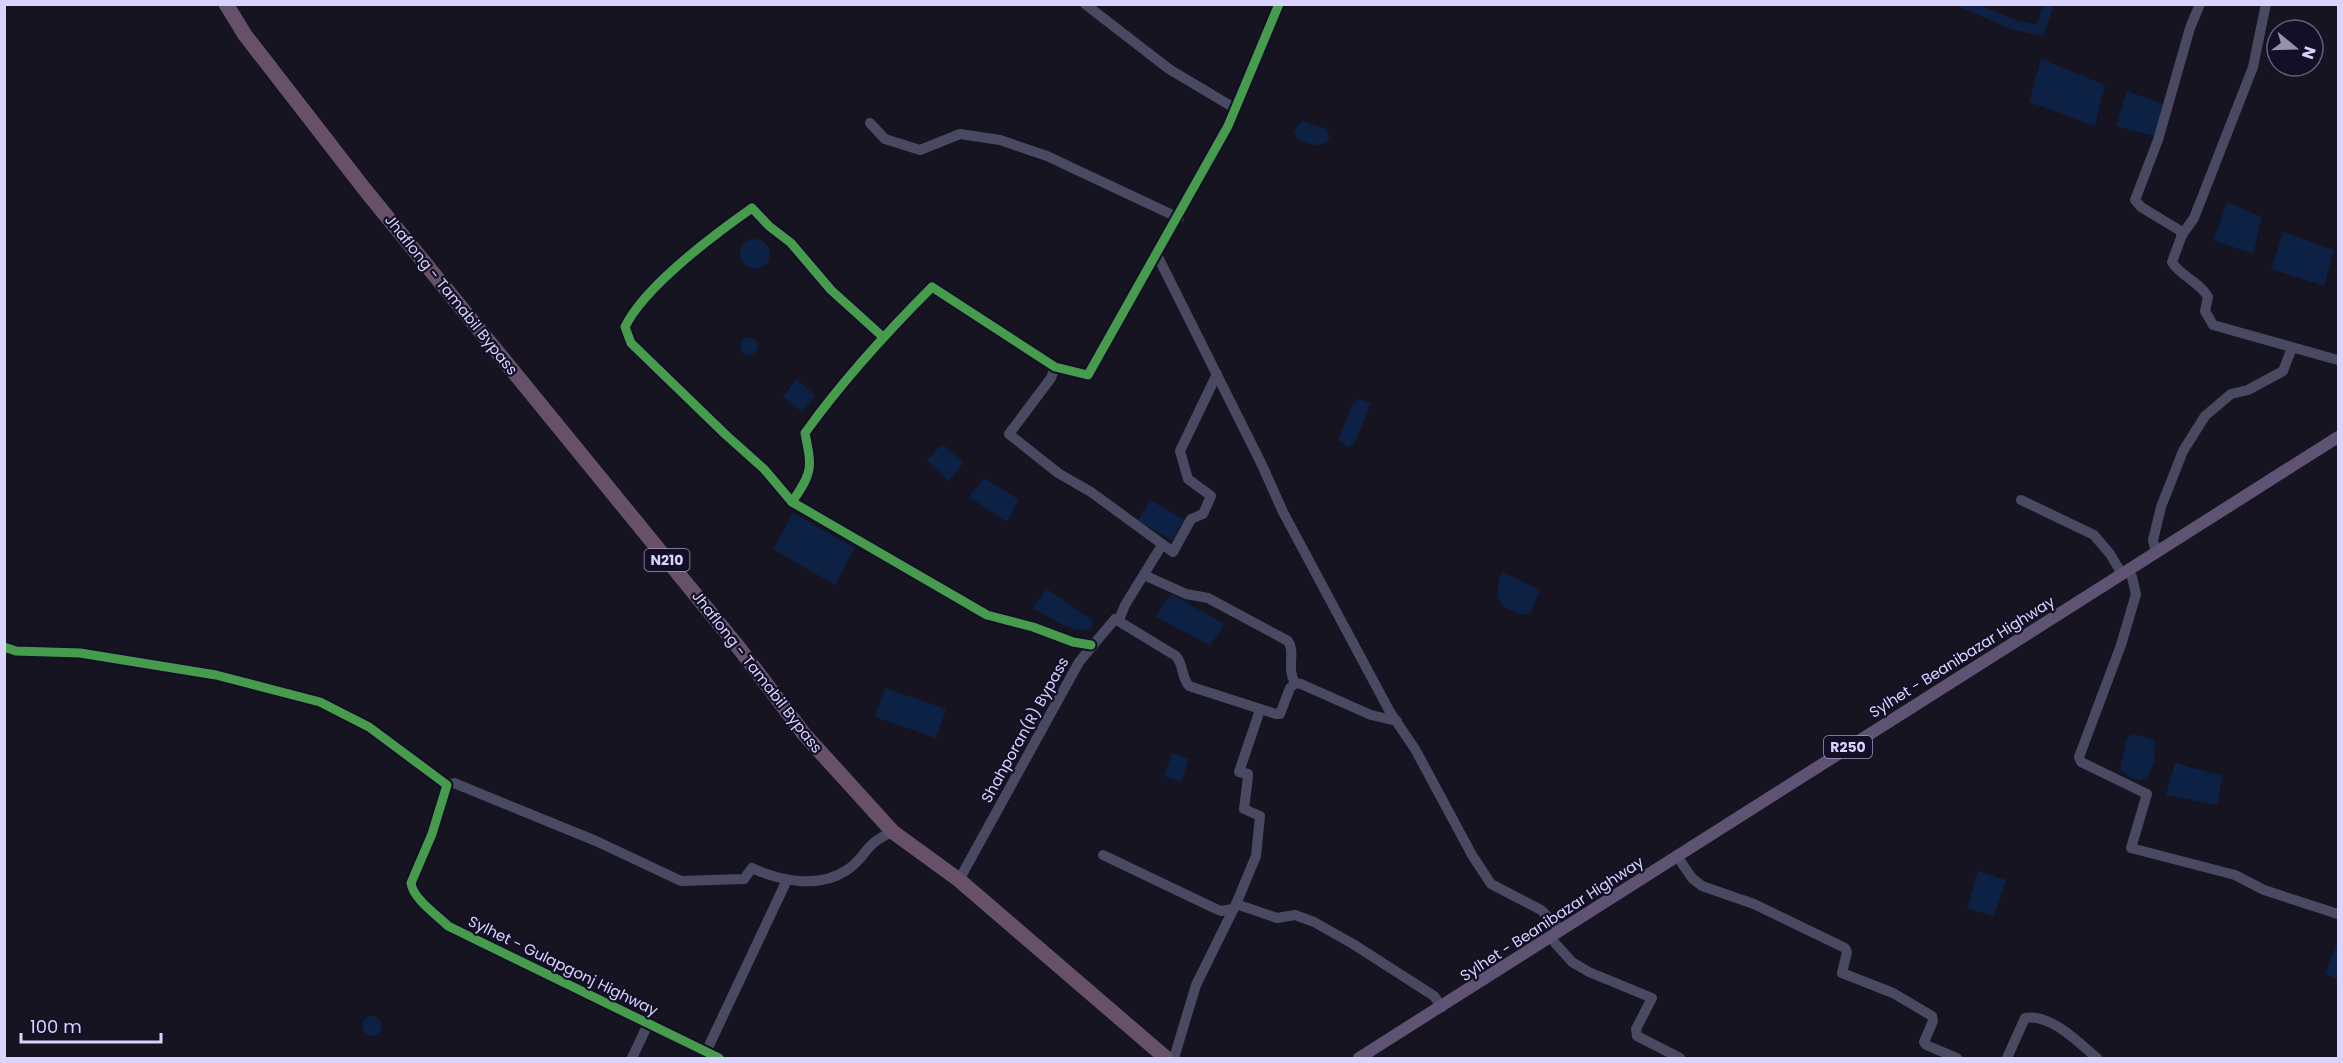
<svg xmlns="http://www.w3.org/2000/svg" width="2343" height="1063" font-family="Poppins,sans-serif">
	<rect width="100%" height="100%" fill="#161421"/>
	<g fill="#0d2144">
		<polygon points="2041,59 2105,85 2095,126 2029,102"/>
		<polygon points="2127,91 2165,105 2157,137 2116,126"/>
		<polygon points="1302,121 1326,129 1330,136 1327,142 1316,146 1297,139 1294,131"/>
		<polygon points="2227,202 2262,217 2253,254 2214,240"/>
		<polygon points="2283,232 2334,250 2324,286 2271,269"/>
		<circle cx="755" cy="254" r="15"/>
		<circle cx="749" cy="346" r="9"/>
		<polygon points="796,379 815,395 802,412 783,397"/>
		<polygon points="1358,399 1371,403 1354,444 1348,447 1338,440 1352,405"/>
		<polygon points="942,444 964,462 949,481 927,461"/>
		<polygon points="984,478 1019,500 1007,522 969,497"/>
		<polygon points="1150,500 1184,520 1172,540 1138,521"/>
		<polygon points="793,513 855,548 835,585 773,549"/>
		<path d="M1503,572L1540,590L1531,612L1523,615C1507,610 1495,605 1498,586C1499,580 1499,577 1503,572Z"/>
		<path d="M1047,589L1093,621L1092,628C1076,636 1048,616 1032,608Z"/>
		<polygon points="1171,594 1225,624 1210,645 1156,617"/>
		<polygon points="885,688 946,709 936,738 875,717"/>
		<path d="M2133,734L2155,740L2154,761L2147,779C2136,783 2128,776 2120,769L2127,738Z"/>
		<polygon points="1172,753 1189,758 1181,782 1164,776"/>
		<polygon points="2175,763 2223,776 2217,805 2166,795"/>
		<polygon points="1978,871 2006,880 1994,916 1967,908"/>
		<polygon points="2338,942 2338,979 2325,974"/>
		<circle cx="372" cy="1026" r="10"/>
	</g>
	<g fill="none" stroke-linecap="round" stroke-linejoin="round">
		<polyline stroke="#0d2144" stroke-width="10" points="1965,4 2012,24 2040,31 2049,4"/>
		<g stroke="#4a4962" stroke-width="10">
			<polyline points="1085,4 1169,69 1236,109"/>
			<path d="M2200,4L2190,28L2158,140L2135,200L2141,207L2179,230L2182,235L2172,262C2181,277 2199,281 2208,297L2205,311L2213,325L2338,360"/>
			<polyline points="870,123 885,139 920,150 960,134 1000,140 1047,156 1179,218"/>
			<polyline points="2182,235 2194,218 2253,67 2266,4"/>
			<polyline points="1157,255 1262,465 1283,512 1390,712 1415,749 1472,855 1491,884 1541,910 1561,930"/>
			<path d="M883,337L831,290L791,243L769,226L752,208C715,234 644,287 625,327L631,343L726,435L764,469L792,502L987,615L1033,627L1073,642L1091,645"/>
			<polyline points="1055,367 1051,378 1009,434 1058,473 1091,492 1173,552 1191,519 1203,514 1211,496 1188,479 1180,451 1217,374"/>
			<polyline points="2021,500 2094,535 2110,554 2122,574"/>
			<path d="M792,502C813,472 812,468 805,433C843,380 886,333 932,287L1055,367L1088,375L1228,126L1279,4"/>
			<polyline points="2156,552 2153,540 2161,507 2183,451 2205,416 2231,394 2248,390 2283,371 2292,348"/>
			<path d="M1144,575L1186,594L1208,598L1288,641C1296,652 1286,668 1295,683"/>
			<polyline points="2132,577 2136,594 2121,645 2079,757 2081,762 2147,794 2131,848 2235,875 2264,890 2338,914"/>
			<polyline points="1119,620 1125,605 1162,545"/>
			<path d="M4,647L16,651L80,653L216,675L320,702L369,727L447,785L432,834L411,883C413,899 437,915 448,926L719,1058"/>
			<path d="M447,785L454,783L596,841L681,881L744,879L752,868C780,881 819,889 847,870C867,857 864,843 893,832"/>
			<polyline points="1103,855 1214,908 1221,911 1233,909"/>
			<polyline points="1681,862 1692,878 1702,886 1754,904 1845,948 1847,952 1842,973 1893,993 1932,1016 1933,1021 1924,1042 1926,1045 1957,1058"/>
			<path d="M959,880L1079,662L1115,619L1176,656C1184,665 1181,677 1189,686L1276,714H1280L1290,688L1295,683L1301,684L1371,715L1397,721"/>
			<polyline points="1236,904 1256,856 1260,816 1244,809 1248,777 1248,774 1239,772 1260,710"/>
			<polyline points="1555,943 1572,962 1589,972 1652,998 1636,1029 1637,1036 1680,1058"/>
			<polyline points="706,1052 787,880"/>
			<polyline points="632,1058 648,1024"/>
			<polyline points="1174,1058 1196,985 1236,904 1277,918 1295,915 1314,922 1353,944 1434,996 1442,1007"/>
			<path d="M2007,1058L2025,1018C2050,1013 2079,1043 2097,1058"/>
		</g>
		<polyline stroke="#5e5373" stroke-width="12" points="1359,1058 2338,437"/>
		<polyline stroke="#67516a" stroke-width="15" points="226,4 245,35 366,191 739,648 804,734 893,832 959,880 1166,1058"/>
		<g stroke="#130f26" stroke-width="13">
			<g id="cycleway">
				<path d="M883,337L831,290L791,243L769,226L752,208C715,234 644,287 625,327L631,343L726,435L764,469L792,502L987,615L1033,627L1073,642L1091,645"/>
				<path d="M792,502C813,472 812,468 805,433C843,380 886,333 932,287L1055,367L1088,375L1228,126L1279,4"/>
				<path d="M4,647L16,651L80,653L216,675L320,702L369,727L447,785L432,834L411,883C413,899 437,915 448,926L719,1058"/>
			</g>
		</g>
		<use href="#cycleway" stroke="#469c4c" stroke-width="9"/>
	</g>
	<g text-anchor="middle" stroke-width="4.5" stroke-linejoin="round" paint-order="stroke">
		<g fill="#130f26" stroke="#9e99be" stroke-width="1.5">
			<rect x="644.5" y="549" width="45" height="22" rx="4.5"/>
			<rect x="1824" y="736" width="48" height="22" rx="4.5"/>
		</g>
		<g font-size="14" font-weight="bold" fill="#d9d4ff">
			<text x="667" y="565">N210</text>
			<text x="1848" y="752">R250</text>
		</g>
		<g font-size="15" fill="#d9d4ff" stroke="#130f26">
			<text transform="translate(451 295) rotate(51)" y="5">Jhaflong - Tamabil Bypass</text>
			<text transform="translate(1962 657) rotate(-32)" y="5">Sylhet - Beanibazar Highway</text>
			<text transform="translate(757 672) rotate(52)" y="5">Jhaflong - Tamabil Bypass</text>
			<text transform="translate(1025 730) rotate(-61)" y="5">Shahporan(R) Bypass</text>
			<text transform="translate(1552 919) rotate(-33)" y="5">Sylhet - Beanibazar Highway</text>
			<text transform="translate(563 966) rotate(26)" y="5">Sylhet - Gulapgonj Highway</text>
		</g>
	</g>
	<rect width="2343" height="1063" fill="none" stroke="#d9d4ff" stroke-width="12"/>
	<g transform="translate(2295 48) rotate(109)"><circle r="28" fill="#130f26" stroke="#625e7d" stroke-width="1.5"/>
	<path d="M0-4.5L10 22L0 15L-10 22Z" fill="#9591b1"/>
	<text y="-9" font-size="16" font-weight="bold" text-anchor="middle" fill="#d9d4ff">N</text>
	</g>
	<path d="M21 1033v9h140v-9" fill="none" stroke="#d9d4ff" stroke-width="3"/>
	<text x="30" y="1033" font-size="18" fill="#d9d4ff" stroke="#130f26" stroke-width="4.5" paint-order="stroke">100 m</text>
</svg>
